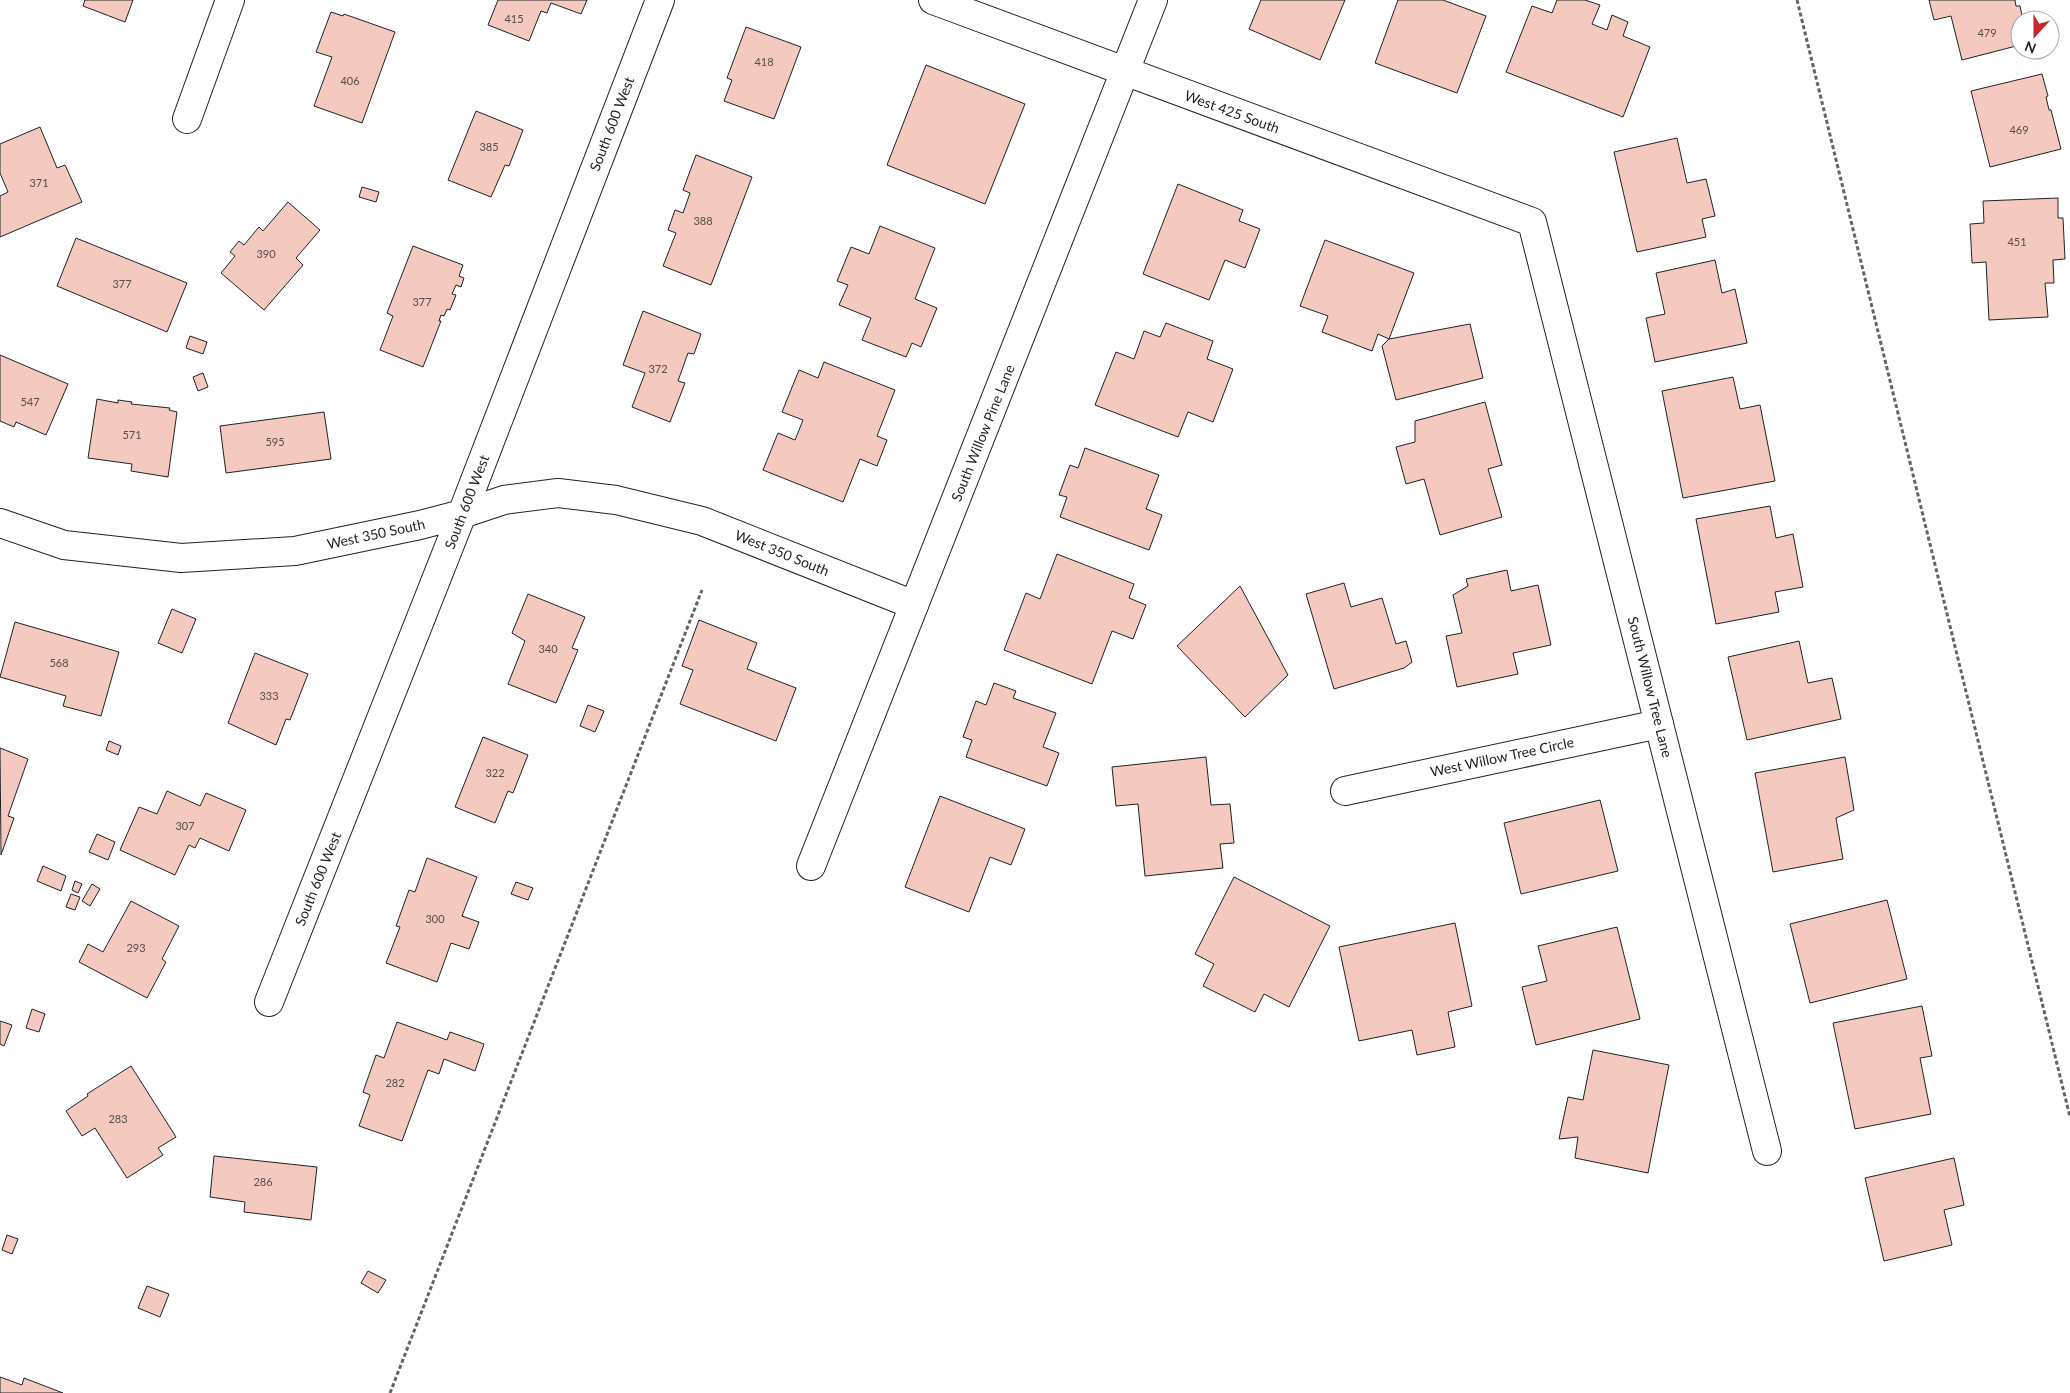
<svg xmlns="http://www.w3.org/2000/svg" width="2070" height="1393" font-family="Lato,sans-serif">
	<rect width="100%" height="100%" fill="#fff"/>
	<g fill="#f3c9c0" stroke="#222">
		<polygon points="85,0 133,0 125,22 83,6"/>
		<polygon points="498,0 587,0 581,14 551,3 547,13 541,11 529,41 488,25"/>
		<polygon points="1261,0 1345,0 1320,60 1249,29"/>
		<polygon points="1398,0 1443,0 1486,16 1457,93 1375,63"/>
		<polygon points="1557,0 1585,0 1600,5 1592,24 1607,30 1612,15 1628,22 1623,36 1650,47 1623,117 1506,72 1532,6 1552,13"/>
		<polygon points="1929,0 2015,0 2016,6 2020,6 2023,20 2020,20 2020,45 1962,60 1951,16 1934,20"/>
		<polygon points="331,12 343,16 344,14 395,32 362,123 314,106 332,57 316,52"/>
		<polygon points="746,27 801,47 774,119 724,101 732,80 727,78"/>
		<polygon points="926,65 1025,104 985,204 887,165"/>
		<polygon points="2042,74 2048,96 2046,97 2049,110 2051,110 2061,149 1990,167 1971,91"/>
		<polygon points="476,111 523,130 509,166 505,165 491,197 448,180"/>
		<polygon points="40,127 57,168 65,165 82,202 0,237 0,196 8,192 0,173 0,144"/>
		<polygon points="1677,138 1687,183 1706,179 1715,216 1702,219 1706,237 1637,252 1614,152"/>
		<polygon points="696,155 752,177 711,285 663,266 676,233 668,230 675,210 683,213 690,193 683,190"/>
		<polygon points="1178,184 1243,210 1239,221 1260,229 1245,268 1225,260 1209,300 1143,274"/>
		<polygon points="362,187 379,192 376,202 359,197"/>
		<polygon points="2058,198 2058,218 2063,218 2065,259 2053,260 2054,283 2045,283 2048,317 1989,320 1986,262 1972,263 1970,224 1984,223 1983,201"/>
		<polygon points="288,202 320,230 296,258 303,265 264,310 221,273 235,256 230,252 239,241 244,245 259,227 263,231"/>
		<polygon points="880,226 935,248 915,299 937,308 921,347 912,343 906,357 862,340 871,318 839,305 848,285 837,281 851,247 869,254"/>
		<polygon points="76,238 187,283 167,332 57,286"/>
		<polygon points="1325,240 1414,273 1389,339 1378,334 1372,351 1322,332 1328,316 1300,306"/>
		<polygon points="413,246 463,265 459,276 464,278 461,287 456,285 452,294 456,295 450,310 447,309 444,316 441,315 439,321 441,321 423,367 380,350 393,316 387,313"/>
		<polygon points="1715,260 1722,293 1735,289 1747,343 1655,362 1646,318 1665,314 1656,273"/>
		<polygon points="643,311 701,334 694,354 688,353 678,381 685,383 670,422 632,407 645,373 623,365"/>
		<polygon points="1166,323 1213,341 1207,359 1233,369 1213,422 1188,412 1178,437 1095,405 1116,352 1134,359 1144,331 1160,337"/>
		<polygon points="1470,324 1483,378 1396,400 1382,346 1389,339"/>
		<polygon points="190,336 207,342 203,354 186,348"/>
		<polygon points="0,355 68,384 46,435 16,422 14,427 0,421"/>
		<polygon points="824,362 895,390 877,436 887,440 877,466 860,459 843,502 763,470 778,433 795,440 803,420 782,412 799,370 818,378"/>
		<polygon points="203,373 208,387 198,391 193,377"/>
		<polygon points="1733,377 1740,409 1760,405 1775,481 1683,498 1662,391"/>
		<polygon points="97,399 118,403 118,400 132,402 131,404 170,408 169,410 177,412 168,477 131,471 132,464 88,458"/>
		<polygon points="1485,402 1502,465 1488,469 1502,517 1440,535 1424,479 1406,484 1396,447 1415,442 1415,421"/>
		<polygon points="324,412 331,459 226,473 220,426"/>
		<polygon points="1085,448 1159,475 1146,509 1162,515 1149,550 1060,517 1067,497 1059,495 1070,465 1078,468"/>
		<polygon points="1770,506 1776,538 1793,534 1803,587 1775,592 1779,612 1716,624 1696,519"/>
		<polygon points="1057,554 1134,584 1129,598 1146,605 1133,639 1112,631 1092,684 1004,650 1026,593 1040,599"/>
		<polygon points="1507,570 1511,591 1538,585 1551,645 1513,653 1518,674 1457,687 1446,636 1462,633 1453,595 1468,586 1466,579"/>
		<polygon points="1344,583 1351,607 1382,598 1396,644 1406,641 1412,662 1404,668 1334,689 1306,594"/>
		<polygon points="1240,586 1288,675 1245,717 1177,646"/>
		<polygon points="528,594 585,617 572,648 578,650 556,703 508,684 525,641 512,633"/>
		<polygon points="172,609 196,619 182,653 158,643"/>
		<polygon points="699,620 757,643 747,669 796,688 776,741 680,704 693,670 682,666"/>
		<polygon points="15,622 119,652 101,716 63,706 66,696 0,677"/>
		<polygon points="1799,641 1808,683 1832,678 1841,719 1747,740 1728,657"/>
		<polygon points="255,653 308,674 290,720 286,719 276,745 228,723"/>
		<polygon points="994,683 1016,691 1013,698 1056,713 1043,747 1059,753 1047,786 966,757 972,740 963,737 976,701 986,705"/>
		<polygon points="588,705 604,711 595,732 580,726"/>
		<polygon points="483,737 528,755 513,793 508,791 495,823 455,807"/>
		<polygon points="109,741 121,746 118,755 106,750"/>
		<polygon points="0,748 28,759 8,816 14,818 1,855"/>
		<polygon points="1206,757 1211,805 1230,804 1234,843 1220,844 1223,868 1145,876 1138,804 1116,806 1112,767"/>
		<polygon points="1845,757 1854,810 1836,818 1843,859 1773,872 1755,773"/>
		<polygon points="167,791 200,806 206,793 246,810 229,851 200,838 195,848 189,845 175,875 120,850 139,807 157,814"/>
		<polygon points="940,796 1025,829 1011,865 990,857 969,912 905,887"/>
		<polygon points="1600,800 1618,871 1521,894 1504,823"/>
		<polygon points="97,834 115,842 108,860 89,852"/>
		<polygon points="427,858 477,877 462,916 479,922 469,949 451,943 437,982 386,963 400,927 396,926 409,890 415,892"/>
		<polygon points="43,866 66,876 61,891 37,881"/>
		<polygon points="1234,877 1330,926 1289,1007 1264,994 1255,1012 1203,986 1214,964 1195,954"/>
		<polygon points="75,881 82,884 78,893 72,890"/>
		<polygon points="516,882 533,888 528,900 511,894"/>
		<polygon points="92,884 100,889 90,906 82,901"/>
		<polygon points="71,894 80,897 75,910 66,907"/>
		<polygon points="1887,900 1907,979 1810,1003 1790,924"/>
		<polygon points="131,901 179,926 162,959 166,962 147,998 79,962 88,944 103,952"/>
		<polygon points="1455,923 1472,1006 1448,1012 1455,1047 1417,1055 1412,1030 1359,1041 1339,947"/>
		<polygon points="1617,927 1640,1019 1536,1045 1522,987 1547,981 1538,946"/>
		<polygon points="1922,1006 1932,1056 1920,1058 1931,1114 1855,1129 1833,1023"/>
		<polygon points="32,1009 45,1014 39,1032 26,1028"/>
		<polygon points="0,1021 12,1025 4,1046 0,1044"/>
		<polygon points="397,1022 447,1040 450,1032 484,1044 475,1071 444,1059 439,1074 428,1070 402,1141 359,1126 370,1095 363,1092 376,1055 384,1058"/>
		<polygon points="1593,1050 1669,1065 1648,1173 1575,1158 1578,1137 1559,1139 1568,1097 1583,1100"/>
		<polygon points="131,1066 176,1137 158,1148 163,1155 127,1178 95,1128 82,1136 66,1111 88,1096 87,1094"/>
		<polygon points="214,1156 317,1167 311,1220 244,1212 245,1202 210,1197"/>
		<polygon points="1954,1158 1964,1205 1944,1210 1952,1245 1884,1261 1865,1178"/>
		<polygon points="7,1235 18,1239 12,1254 2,1250"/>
		<polygon points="368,1271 386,1280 378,1293 361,1283"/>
		<polygon points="147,1286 169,1294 160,1317 138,1308"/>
		<polygon points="0,1377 22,1385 24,1378 63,1393 0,1393"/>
	</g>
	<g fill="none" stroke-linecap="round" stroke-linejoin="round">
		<g stroke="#222" stroke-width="30">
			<g id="minor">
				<polyline points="933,0 1532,222 1767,1151"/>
				<polyline points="187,119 230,0"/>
				<polyline points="0,523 64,545 181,558 295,551 420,525 462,514 504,500 558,493 616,500 702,521 914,605"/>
				<polyline points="1345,791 1659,724"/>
				<polyline points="811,866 1153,0"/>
				<polyline points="269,1002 462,514 660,0"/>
			</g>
		</g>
		<g stroke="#646464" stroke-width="3" stroke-dasharray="4 2.5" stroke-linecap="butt">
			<polyline points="1797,0 2070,1117"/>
			<polyline points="390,1393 702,590"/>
		</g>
		<use href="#minor" stroke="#fff" stroke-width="28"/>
	</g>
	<g text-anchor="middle" stroke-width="4" stroke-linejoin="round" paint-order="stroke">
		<g font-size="11" fill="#564c4a">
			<text x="514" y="23">415</text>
			<text x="1987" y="37">479</text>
			<text x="764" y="66">418</text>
			<text x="350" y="85">406</text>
			<text x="2019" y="134">469</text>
			<text x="489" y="151">385</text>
			<text x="39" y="187">371</text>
			<text x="703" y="225">388</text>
			<text x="2017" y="246">451</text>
			<text x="266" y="258">390</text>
			<text x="122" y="288">377</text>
			<text x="422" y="306">377</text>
			<text x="658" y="373">372</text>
			<text x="30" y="406">547</text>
			<text x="132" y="439">571</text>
			<text x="275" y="446">595</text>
			<text x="548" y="653">340</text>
			<text x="59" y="667">568</text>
			<text x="269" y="700">333</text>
			<text x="495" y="777">322</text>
			<text x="185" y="830">307</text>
			<text x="435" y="923">300</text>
			<text x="136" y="952">293</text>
			<text x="395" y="1087">282</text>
			<text x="118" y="1123">283</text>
			<text x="263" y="1186">286</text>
		</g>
		<g font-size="14" fill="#222" stroke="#fff">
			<text transform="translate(1232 112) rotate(20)" y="5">West 425 South</text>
			<text transform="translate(612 124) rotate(-69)" y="5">South 600 West</text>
			<text transform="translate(983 433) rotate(-68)" y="5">South Willow Pine Lane</text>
			<text transform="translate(467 502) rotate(-69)" y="5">South 600 West</text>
			<text transform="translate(376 534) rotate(-12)" y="5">West 350 South</text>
			<text transform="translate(782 553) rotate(22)" y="5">West 350 South</text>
			<text transform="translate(1650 687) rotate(76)" y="5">South Willow Tree Lane</text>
			<text transform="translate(1502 757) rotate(-12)" y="5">West Willow Tree Circle</text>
			<text transform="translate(318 879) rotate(-68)" y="5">South 600 West</text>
		</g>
	</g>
	<g transform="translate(2035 35) rotate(201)"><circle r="24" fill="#ffffff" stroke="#a7a7a7"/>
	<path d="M0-4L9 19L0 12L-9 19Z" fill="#c62828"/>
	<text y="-8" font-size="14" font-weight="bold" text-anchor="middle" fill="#222222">N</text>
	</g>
</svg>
